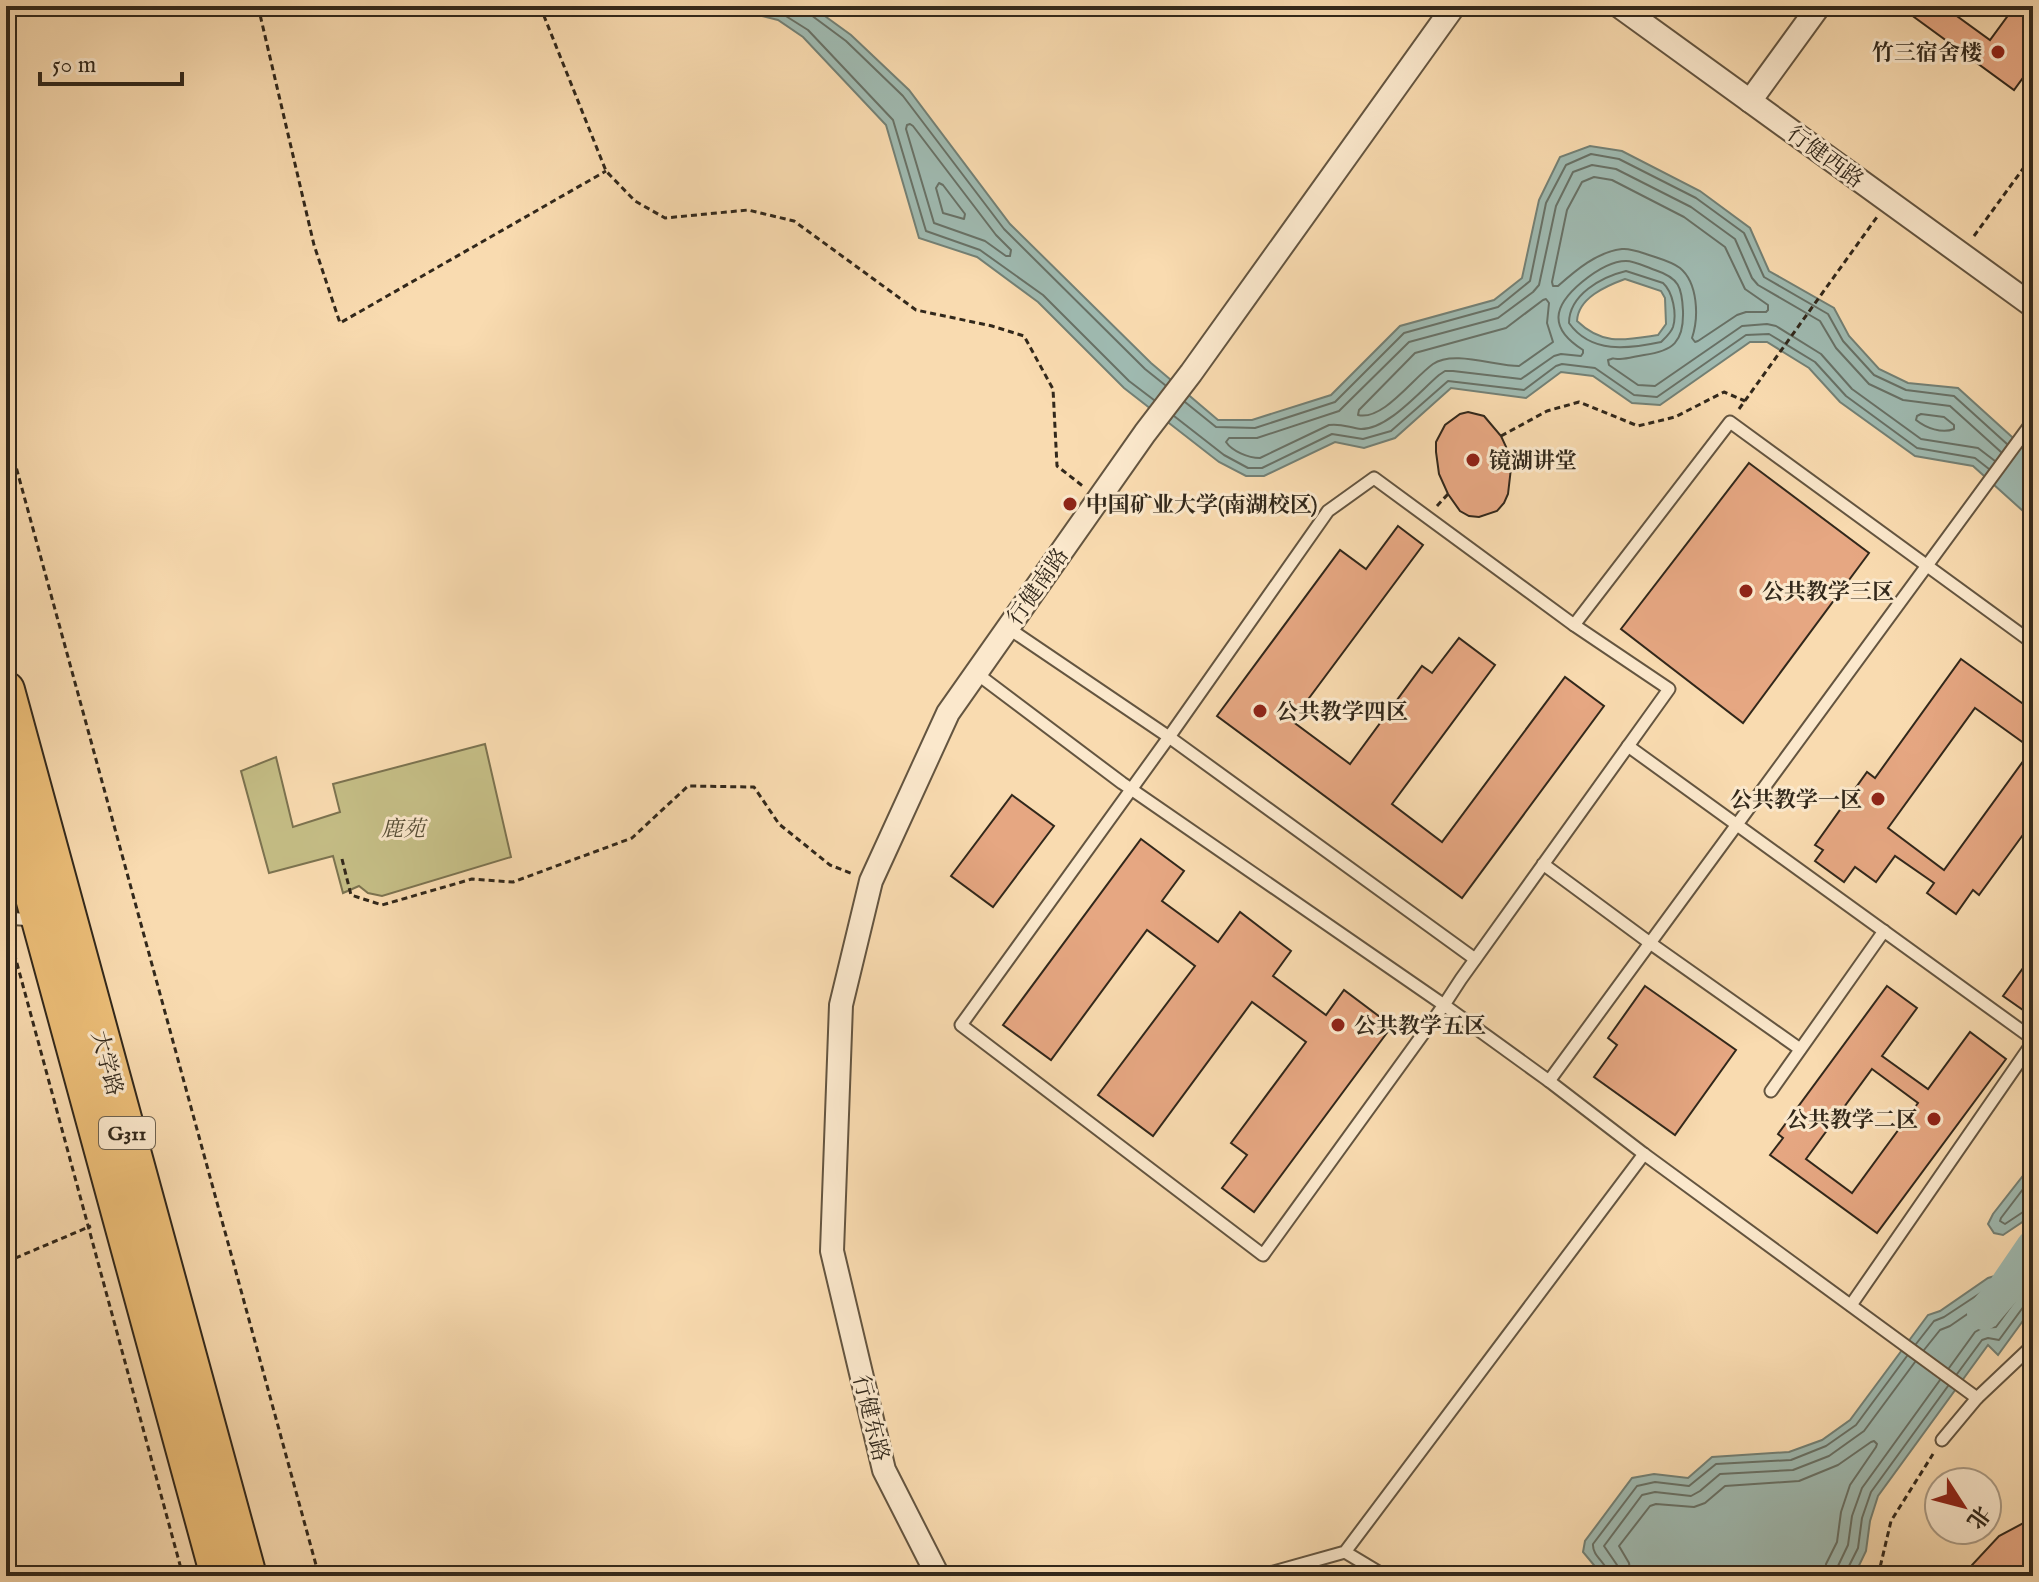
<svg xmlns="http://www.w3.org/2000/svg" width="2039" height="1582" font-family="'IM FELL English','Noto Serif SC',serif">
	<rect width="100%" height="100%" fill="#f9dbb0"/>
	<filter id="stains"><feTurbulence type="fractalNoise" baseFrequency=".0025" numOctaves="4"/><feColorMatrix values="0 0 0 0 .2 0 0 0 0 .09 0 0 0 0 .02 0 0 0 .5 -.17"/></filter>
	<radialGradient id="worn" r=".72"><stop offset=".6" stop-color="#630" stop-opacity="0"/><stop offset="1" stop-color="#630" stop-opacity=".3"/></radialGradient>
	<polygon fill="#c5be86" stroke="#7c7350" stroke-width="2" points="485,744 511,857 382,896 368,893 359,886 343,893 333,856 269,873 241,771 276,757 293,827 340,812 333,784"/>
	<g fill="#9fbab1" stroke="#738075" stroke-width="2" fill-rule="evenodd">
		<path d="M729,6H811L851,35L909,90L1010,224L1151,363L1218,420H1252L1331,395L1400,326L1494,300L1522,278L1539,200L1560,157L1590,146L1622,151L1700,191L1750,228L1769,271L1834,308L1849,336L1879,369L1908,383L1958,388L2033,456V520L1973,466L1915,456L1840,402L1809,368L1767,342H1750L1660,405L1632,403L1593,376L1561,372L1526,398L1451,388L1395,438L1364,448L1335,442L1264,476H1246L1219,462L1124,388L1038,302L977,257L919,238L886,125L803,37L778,20L733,9ZM1625,279L1661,291L1665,298L1666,324L1658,335C1625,340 1603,346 1577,321C1578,298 1606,286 1625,279Z"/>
		<polygon points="2033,1163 2033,1216 2030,1217 2003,1235 1994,1233 1988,1224 1993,1214"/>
		<polygon points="2033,1274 2033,1307 1998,1355 1988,1345 1878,1496 1870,1521 1866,1551 1854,1576 1603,1576 1583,1552 1585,1541 1632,1478 1654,1474 1688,1478 1712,1457 1789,1452 1822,1440 1850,1420 1928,1315 1940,1311 1988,1278 1998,1275 2021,1278"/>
	</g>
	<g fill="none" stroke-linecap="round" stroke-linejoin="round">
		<g stroke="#687166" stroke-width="2">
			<polyline points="755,6 781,13 808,30 893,120 926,231 980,250 1043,295 1129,381 1154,400"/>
			<polyline points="808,6 811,15 846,41 903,96 1004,229 1145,369 1165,385"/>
			<polygon points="910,124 913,126 996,235 1011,250 1010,256 1006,256 985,241 934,223 906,129 907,125"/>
			<path d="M1594,177L1612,180L1684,217L1725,247L1745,289L1768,305V310L1766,312H1746L1737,315L1698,341L1695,342L1692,338C1699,317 1698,283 1680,268C1672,262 1661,259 1652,256C1642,253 1632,248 1622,249C1597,252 1576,270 1558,286H1553L1552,282L1567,210L1582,182Z"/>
			<polygon points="939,183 943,185 965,214 964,219 943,213 936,188"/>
			<path d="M1626,271L1663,283C1673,292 1677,314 1673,327C1671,333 1665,338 1661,342C1628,349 1591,354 1569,323C1569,295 1601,277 1626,271Z"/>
			<path d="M1546,299L1549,303L1547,323L1553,342L1519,366C1495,366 1453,350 1433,364C1413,378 1383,421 1358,415L1359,410L1415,353L1506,328L1543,300Z"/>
			<polyline points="1185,402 1216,427 1255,428 1335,402 1404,333 1498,307 1530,281 1546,203 1566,165 1591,154 1619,159 1696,198 1744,233 1764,277 1828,314 1843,341 1874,375 1906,390 1954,396 2007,444"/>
			<path d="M1921,414L1944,417L1954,425V429C1942,434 1926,428 1916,420L1917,416Z"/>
			<polyline points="1174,416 1224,455 1248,468 1262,468 1332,434 1363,439 1391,431 1448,381 1524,390 1556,366 1562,364 1595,368 1634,395 1657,397 1746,335 1769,334 1815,362 1846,396 1917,448 1975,458 1989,469"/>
			<path d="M1995,461L1978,448L1921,439L1852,389L1821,354L1776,326L1767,324L1742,326L1655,386L1638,385L1609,365L1608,360C1618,357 1608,359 1620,359C1628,359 1636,356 1644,355C1673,351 1684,342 1683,311C1682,287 1679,278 1655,270C1646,267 1635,261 1626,261C1610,261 1593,273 1582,282C1553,306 1548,328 1583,350V353L1581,356L1561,354L1554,356L1521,379L1453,371H1445L1439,375C1419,392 1388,429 1361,429C1350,428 1341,423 1329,425L1260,458C1248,458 1232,451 1226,442L1229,438H1257L1339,411L1409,342L1498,318L1533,292L1539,285L1556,206L1573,172L1592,165L1616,169L1691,207L1735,239L1752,278L1758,285L1820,321L1836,348L1869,384L1903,400L1950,406L2001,452"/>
			<polyline points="2033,1176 2001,1218 2000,1221 2005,1224 2026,1210 2033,1209"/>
			<path d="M1916,1344L1934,1321L1944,1317L1991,1286C2006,1281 2017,1288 2033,1282"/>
			<polyline points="1924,1350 1940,1330 1950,1326 1995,1295 2000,1294 2015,1296 2015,1301 1996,1327 1982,1328 1975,1332 1949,1368"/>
			<polyline points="1957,1374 1982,1340 1988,1338 1999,1340 2024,1306 2033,1303"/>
			<path d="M1609,1576C1608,1563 1592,1557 1593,1544L1637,1486L1655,1482L1689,1486L1716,1464L1791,1460L1826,1446L1856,1425L1907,1356"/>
			<polyline points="1619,1576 1617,1565 1604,1546 1642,1495 1655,1492 1691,1496 1700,1491 1720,1474 1793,1470 1829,1456 1864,1431 1915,1362"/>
			<polyline points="1631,1576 1629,1563 1619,1546 1650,1506 1656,1504 1694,1507 1705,1503 1725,1486 1799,1481 1838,1465 1871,1442 1874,1441 1877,1444 1876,1447 1850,1485 1841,1512 1837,1542 1826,1564 1825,1576"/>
			<polyline points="1837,1576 1838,1566 1848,1545 1852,1516 1862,1488 1940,1380"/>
			<polyline points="1847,1576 1847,1570 1858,1548 1862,1518 1871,1492 1948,1386"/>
		</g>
		<polyline stroke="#9fbab1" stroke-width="34" points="1984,1313 2003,1291 2033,1247"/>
	</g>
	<g fill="#e6a782" stroke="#32281b" stroke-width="2" fill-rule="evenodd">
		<polygon points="1899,6 1943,6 1990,40 2015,6 2033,6 2033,64 2014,90"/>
		<polygon points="1468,412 1484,416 1501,436 1508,451 1511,468 1508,494 1504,503 1497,511 1479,517 1469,516 1460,511 1448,494 1439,474 1436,452 1436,442 1445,425 1460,414"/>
		<polygon points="1749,463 1869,553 1743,723 1621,629"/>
		<polygon points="1398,526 1423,545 1292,721 1350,764 1422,666 1432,673 1459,638 1495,665 1392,804 1442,842 1565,677 1604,706 1462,898 1217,716 1340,550 1366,569"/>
		<path d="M1961,659L2033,711V821L1979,895L1973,890L1956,914L1927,893L1934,883L1895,856L1876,882L1855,867L1844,882L1815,861L1823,850L1815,845L1867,772L1875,778ZM1975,708L2032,749L1944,870L1888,828Z"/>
		<polygon points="1012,795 1054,826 993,907 951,876"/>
		<polygon points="1141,839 1184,871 1162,901 1218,942 1240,912 1291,951 1273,976 1326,1015 1344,990 1392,1026 1254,1212 1222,1188 1247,1155 1231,1143 1306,1042 1252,1002 1153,1136 1098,1095 1195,966 1147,930 1051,1060 1003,1025"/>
		<polygon points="2033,954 2033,1017 2003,996"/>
		<polygon points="1645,986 1736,1050 1675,1135 1594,1077 1617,1045 1608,1038"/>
		<path d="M1887,986L1917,1008L1882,1056L1928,1089L1970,1032L2006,1059L1877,1233L1770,1155L1783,1138L1778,1134ZM1872,1069L1918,1103L1852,1193L1806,1159Z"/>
		<polygon points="2033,1518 2033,1576 1967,1576 1972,1565 1999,1536"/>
	</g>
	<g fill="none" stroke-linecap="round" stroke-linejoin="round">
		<g stroke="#645540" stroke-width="15">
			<g id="service">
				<polyline points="1008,628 1169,737 1475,959"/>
				<polyline points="976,673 1122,783 1131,789 1444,1005 1263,1255 961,1025 1169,737 1328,511 1374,478 1574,625"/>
				<polyline points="1628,746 2033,1039"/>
				<polyline points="1543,864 1650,943 1549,1081 1444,1005 1461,979 1669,689 1574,625 1730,422 2033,643"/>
				<polyline points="6,918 33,920"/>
				<polyline points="1800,1049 1650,943 2033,421"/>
				<polyline points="1549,1081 1644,1154 1977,1398 1942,1440"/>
				<polyline points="1771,1091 1884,931"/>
				<polyline points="1851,1305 2033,1042"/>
				<polyline points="1977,1398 2033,1345"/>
				<polyline points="1345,1552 1385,1576"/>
				<polyline points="1259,1576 1345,1552 1644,1154"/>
			</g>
		</g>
		<g stroke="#645540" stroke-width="26">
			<g id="minor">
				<polyline points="1619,6 2033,306"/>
				<polyline points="1750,101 1819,6"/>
				<polyline points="938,1576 884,1470 832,1251 841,1005 871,881 948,713 1145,433 1191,373 1454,6"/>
			</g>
		</g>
		<g stroke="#32281b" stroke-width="40">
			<g id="trunk">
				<polyline points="6,690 248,1576"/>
				<polyline points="6,795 219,1576"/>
			</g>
		</g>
		<g stroke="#32281b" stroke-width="3" stroke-dasharray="6 4" stroke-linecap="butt">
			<polyline points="258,6 314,245 340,323 606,171"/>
			<polyline points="540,6 606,171 635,201 665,218 748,210 794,221 916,310 992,326 1024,336 1053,389 1057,466 1084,487"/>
			<polyline points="1974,236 2033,155"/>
			<polyline points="1739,409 1877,217"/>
			<polyline points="6,430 319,1576"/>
			<polyline points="1501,436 1547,411 1579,402 1638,426 1675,417 1724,392 1745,401"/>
			<polyline points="1437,506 1448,494"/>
			<polyline points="342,859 351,895 382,905 472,879 513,882 632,838 688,786 754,787 779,824 830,865 853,874"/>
			<polyline points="9,934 183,1576"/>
			<polyline points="6,1262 91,1226"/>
			<polyline points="1878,1576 1891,1521 1933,1454"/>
		</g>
		<use href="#service" stroke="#fbe8cc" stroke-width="11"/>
		<use href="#minor" stroke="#fbe8cc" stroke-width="22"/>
		<use href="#trunk" stroke="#ecbe78" stroke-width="36"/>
	</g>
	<g fill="#8f2418" stroke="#fbe8cc" stroke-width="3">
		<circle cx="1998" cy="52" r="8"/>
		<circle cx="1473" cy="460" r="8"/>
		<circle cx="1070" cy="504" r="8"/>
		<circle cx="1746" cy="591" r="8"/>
		<circle cx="1260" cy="711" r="8"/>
		<circle cx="1878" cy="799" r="8"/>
		<circle cx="1338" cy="1025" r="8"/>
		<circle cx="1934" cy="1119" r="8"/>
	</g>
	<g text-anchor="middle" stroke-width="6" stroke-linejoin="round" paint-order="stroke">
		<rect fill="#fbe8cc" stroke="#6e6250" stroke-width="2" x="99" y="1117" width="56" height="32" rx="6"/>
		<g font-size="20" font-weight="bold" fill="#32281b">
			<text x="127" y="1140">G311</text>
		</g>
		<g font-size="22" font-weight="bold" fill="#32281b" stroke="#fbe8cc" text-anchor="start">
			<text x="1982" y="60" text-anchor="end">竹三宿舍楼</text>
			<text x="1489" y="468">镜湖讲堂</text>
			<text x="1086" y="512">中国矿业大学(南湖校区)</text>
			<text x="1762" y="599">公共教学三区</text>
			<text x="1276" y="719">公共教学四区</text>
			<text x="1862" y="807" text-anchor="end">公共教学一区</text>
			<text x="1354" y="1033">公共教学五区</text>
			<text x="1918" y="1127" text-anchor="end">公共教学二区</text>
		</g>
		<g font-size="22" fill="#32281b" stroke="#fbe8cc">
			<text transform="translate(1826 156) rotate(36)" y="8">行健西路</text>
			<text transform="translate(1037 586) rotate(-55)" y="8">行健南路</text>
			<text transform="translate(108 1063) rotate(75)" y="8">大学路</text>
			<text transform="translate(872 1418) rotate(76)" y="8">行健东路</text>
		</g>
		<g font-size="22" font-style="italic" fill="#574e36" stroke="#fbe8cc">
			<text x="403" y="836">鹿苑</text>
		</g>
	</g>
	<rect width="2039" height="1582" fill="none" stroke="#f9dbb0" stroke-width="32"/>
	<rect x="8" y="8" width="2023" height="1566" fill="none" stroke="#32281b" stroke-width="4"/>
	<rect x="16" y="16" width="2007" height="1550" fill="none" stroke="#32281b" stroke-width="2"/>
	<g transform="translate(1963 1506) rotate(126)"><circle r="38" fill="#fbe8cc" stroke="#ab9b85" stroke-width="2"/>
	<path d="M0-6L14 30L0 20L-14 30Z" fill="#8f2418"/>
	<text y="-12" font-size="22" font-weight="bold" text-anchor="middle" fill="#32281b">北</text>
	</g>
	<path d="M40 72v12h142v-12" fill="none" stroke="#32281b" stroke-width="4"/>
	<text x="52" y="72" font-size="24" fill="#32281b" stroke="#fbe8cc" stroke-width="6" paint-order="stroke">50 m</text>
	<rect width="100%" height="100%" filter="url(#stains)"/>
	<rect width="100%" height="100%" fill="url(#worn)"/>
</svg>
